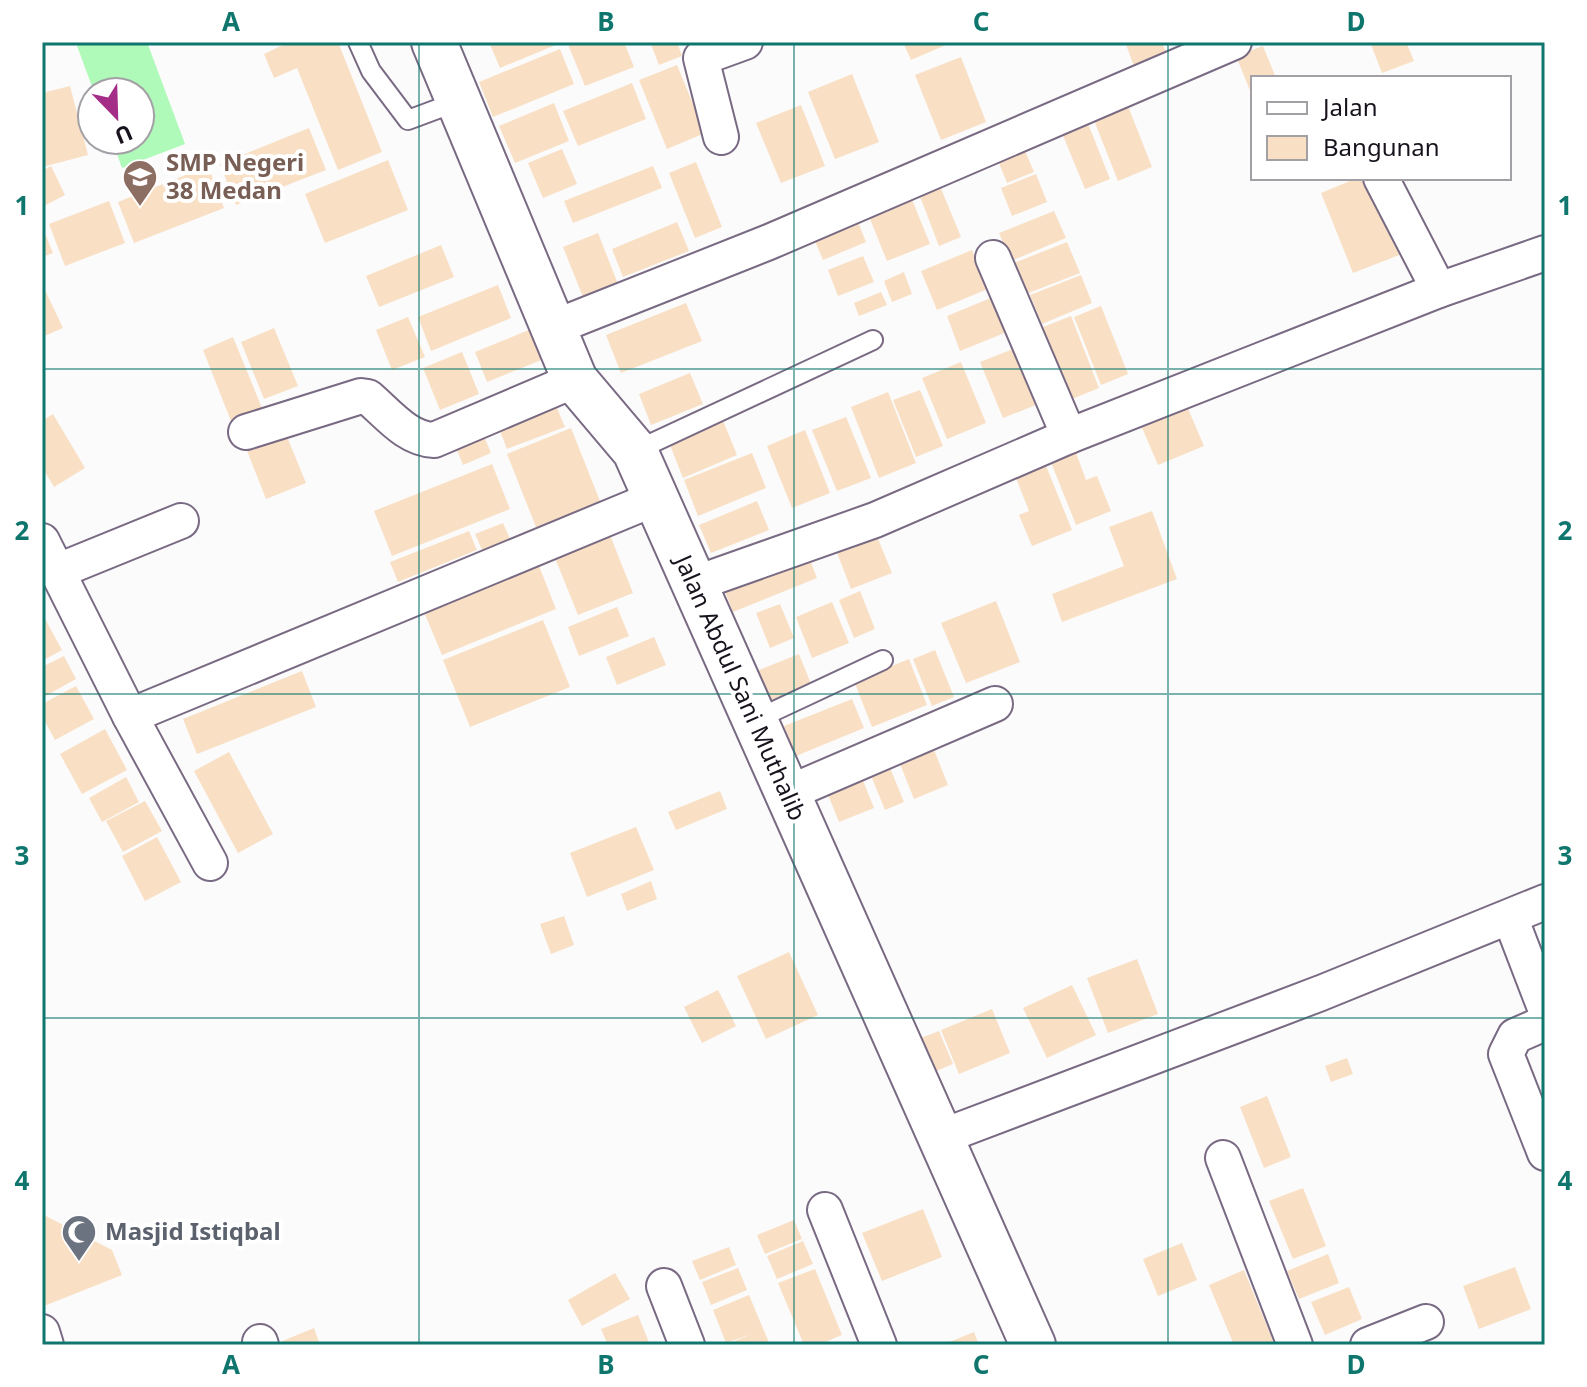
<svg xmlns="http://www.w3.org/2000/svg" width="1587" height="1387" font-family="'Noto Sans',sans-serif">
	<rect width="100%" height="100%" fill="#fbfbfb"/>
	<polygon fill="#aff9b9" points="147,42 185,144 122,168 112,140 140,140 140,92 94,92 76,43"/>
	<g fill="#f9e0c5">
		<polygon points="289,42 338,42 382,152 338,170 297,68 274,78 264,54"/>
		<polygon points="489,42 563,42 500,68"/>
		<polygon points="567,42 624,42 634,67 585,86"/>
		<polygon points="650,42 677,42 682,56 659,65"/>
		<polygon points="903,42 945,42 946,45 911,60"/>
		<polygon points="1125,42 1162,42 1166,53 1134,66"/>
		<polygon points="1370,42 1406,42 1414,61 1382,73"/>
		<polygon points="1263,46 1276,78 1253,78 1253,98 1236,56"/>
		<polygon points="560,49 574,84 493,117 479,82"/>
		<polygon points="961,57 986,122 941,140 915,75"/>
		<polygon points="677,65 705,133 667,149 639,80"/>
		<polygon points="852,74 879,142 835,159 808,92"/>
		<polygon points="632,83 646,119 578,146 563,111"/>
		<polygon points="70,86 88,155 42,167 42,93"/>
		<polygon points="1124,96 1152,167 1118,181 1090,110"/>
		<polygon points="554,103 569,141 515,163 499,126"/>
		<polygon points="801,105 825,166 781,183 756,123"/>
		<polygon points="1083,111 1110,179 1085,189 1057,121"/>
		<polygon points="309,128 326,170 236,205 220,164"/>
		<polygon points="1021,141 1034,172 1007,183 994,151"/>
		<polygon points="562,149 577,184 543,198 528,163"/>
		<polygon points="388,160 408,210 325,243 305,194"/>
		<polygon points="696,162 722,227 695,238 669,173"/>
		<polygon points="51,166 65,195 42,207 42,171"/>
		<polygon points="208,166 224,208 134,243 118,202"/>
		<polygon points="653,166 662,188 573,223 564,201"/>
		<polygon points="1036,174 1047,202 1012,216 1001,188"/>
		<polygon points="1357,178 1378,178 1407,252 1353,273 1321,193"/>
		<polygon points="940,186 961,237 939,246 919,194"/>
		<polygon points="911,197 930,244 887,261 868,214"/>
		<polygon points="109,201 125,243 65,266 49,224"/>
		<polygon points="853,209 866,242 823,260 809,227"/>
		<polygon points="1054,211 1066,238 1011,261 999,233"/>
		<polygon points="677,222 689,251 623,277 612,249"/>
		<polygon points="42,226 53,253 42,257"/>
		<polygon points="598,233 618,284 583,297 563,247"/>
		<polygon points="1067,242 1080,273 1026,294 1014,263"/>
		<polygon points="441,245 454,277 379,307 366,276"/>
		<polygon points="972,250 988,289 937,310 921,271"/>
		<polygon points="863,256 874,282 838,296 828,270"/>
		<polygon points="904,272 912,294 892,302 884,281"/>
		<polygon points="1081,275 1092,303 1042,324 1030,295"/>
		<polygon points="498,285 511,318 431,351 418,317"/>
		<polygon points="44,288 63,328 42,337 42,289"/>
		<polygon points="881,292 887,305 859,316 854,303"/>
		<polygon points="993,297 1007,332 960,351 947,316"/>
		<polygon points="686,303 702,341 621,373 606,335"/>
		<polygon points="1101,306 1128,374 1101,385 1074,317"/>
		<polygon points="1071,316 1099,388 1067,401 1038,329"/>
		<polygon points="408,317 425,357 392,370 376,330"/>
		<polygon points="274,328 298,386 264,399 241,342"/>
		<polygon points="531,329 544,359 487,382 475,352"/>
		<polygon points="233,337 262,408 231,421 203,350"/>
		<polygon points="1013,349 1036,405 1003,418 980,362"/>
		<polygon points="462,352 479,394 440,410 423,368"/>
		<polygon points="961,362 986,423 947,439 922,378"/>
		<polygon points="690,373 703,404 651,425 639,394"/>
		<polygon points="920,390 943,446 916,457 893,400"/>
		<polygon points="888,392 916,463 879,478 851,407"/>
		<polygon points="555,403 565,427 507,449 498,426"/>
		<polygon points="1186,404 1204,446 1158,465 1140,423"/>
		<polygon points="53,414 85,468 54,487 42,467 42,421"/>
		<polygon points="846,417 871,478 837,491 812,430"/>
		<polygon points="722,418 737,455 683,478 668,440"/>
		<polygon points="283,427 306,483 266,499 244,443"/>
		<polygon points="571,428 604,511 540,537 507,454"/>
		<polygon points="481,429 491,453 463,465 453,440"/>
		<polygon points="805,430 830,493 792,508 767,446"/>
		<polygon points="1075,450 1086,480 1097,476 1111,511 1076,525 1050,460"/>
		<polygon points="752,453 766,488 698,516 684,480"/>
		<polygon points="1044,461 1072,530 1032,546 1019,515 1029,511 1014,473"/>
		<polygon points="492,464 510,509 392,556 374,511"/>
		<polygon points="757,501 769,530 711,553 699,525"/>
		<polygon points="1152,511 1177,579 1062,622 1052,594 1124,566 1109,527"/>
		<polygon points="503,523 511,541 483,552 475,534"/>
		<polygon points="606,525 633,593 578,615 551,548"/>
		<polygon points="874,529 892,573 851,589 834,545"/>
		<polygon points="469,531 477,550 398,582 390,562"/>
		<polygon points="805,547 817,578 733,612 721,581"/>
		<polygon points="539,566 556,609 442,655 424,612"/>
		<polygon points="860,591 875,629 854,638 839,600"/>
		<polygon points="996,601 1020,662 966,683 941,623"/>
		<polygon points="832,602 849,643 812,658 796,617"/>
		<polygon points="780,604 794,638 770,648 756,613"/>
		<polygon points="617,607 629,636 579,656 568,627"/>
		<polygon points="42,613 62,650 42,661"/>
		<polygon points="543,620 570,687 470,727 443,660"/>
		<polygon points="654,637 666,665 617,685 606,657"/>
		<polygon points="935,650 954,697 932,706 913,659"/>
		<polygon points="799,654 811,684 766,702 754,672"/>
		<polygon points="64,656 76,679 42,698 42,667"/>
		<polygon points="909,659 927,705 872,727 854,681"/>
		<polygon points="302,671 316,707 197,754 183,719"/>
		<polygon points="76,686 94,719 55,740 42,716 42,704"/>
		<polygon points="852,699 864,728 796,756 784,726"/>
		<polygon points="105,729 127,770 82,794 60,754"/>
		<polygon points="928,735 948,785 914,799 894,749"/>
		<polygon points="229,752 273,834 238,853 194,771"/>
		<polygon points="884,753 904,802 885,810 865,761"/>
		<polygon points="857,766 874,808 839,822 822,780"/>
		<polygon points="126,777 139,802 102,822 89,798"/>
		<polygon points="720,791 727,809 676,830 668,812"/>
		<polygon points="145,801 162,831 123,852 106,821"/>
		<polygon points="636,827 654,870 587,897 570,853"/>
		<polygon points="157,837 181,882 145,901 122,856"/>
		<polygon points="651,881 657,899 627,911 621,894"/>
		<polygon points="564,916 574,945 551,954 540,924"/>
		<polygon points="789,952 818,1015 766,1039 737,976"/>
		<polygon points="1137,959 1158,1014 1108,1033 1087,978"/>
		<polygon points="1072,985 1096,1035 1047,1058 1023,1008"/>
		<polygon points="718,990 736,1026 702,1043 684,1007"/>
		<polygon points="992,1009 1010,1053 959,1074 941,1030"/>
		<polygon points="939,1031 953,1064 922,1077 908,1043"/>
		<polygon points="1347,1058 1353,1074 1331,1082 1325,1066"/>
		<polygon points="1267,1096 1291,1157 1264,1168 1240,1107"/>
		<polygon points="1303,1188 1326,1246 1293,1259 1269,1201"/>
		<polygon points="923,1209 942,1257 882,1281 862,1233"/>
		<polygon points="42,1214 112,1250 122,1275 44,1306"/>
		<polygon points="794,1220 802,1239 765,1254 757,1235"/>
		<polygon points="803,1241 813,1264 777,1279 767,1256"/>
		<polygon points="1182,1243 1197,1280 1158,1296 1143,1259"/>
		<polygon points="729,1247 736,1265 700,1280 692,1261"/>
		<polygon points="1328,1254 1339,1283 1299,1299 1287,1271"/>
		<polygon points="1515,1267 1531,1309 1479,1329 1463,1286"/>
		<polygon points="738,1268 747,1290 711,1305 702,1282"/>
		<polygon points="815,1269 842,1335 818,1345 804,1345 778,1283"/>
		<polygon points="1244,1270 1273,1341 1264,1345 1234,1345 1209,1285"/>
		<polygon points="615,1273 630,1299 582,1326 568,1300"/>
		<polygon points="1349,1287 1362,1319 1325,1335 1311,1302"/>
		<polygon points="749,1295 770,1345 725,1345 752,1334 726,1343 713,1310"/>
		<polygon points="638,1315 650,1345 608,1345 601,1329"/>
		<polygon points="314,1328 320,1345 281,1345 280,1342"/>
		<polygon points="974,1332 979,1345 942,1345"/>
	</g>
	<g fill="none" stroke-linecap="round" stroke-linejoin="round">
		<g stroke="#796a84" stroke-width="22">
			<g id="service">
				<polyline points="358,42 371,71 408,120 459,101"/>
				<polyline points="635,451 873,340"/>
				<polyline points="755,720 883,660"/>
			</g>
		</g>
		<g stroke="#796a84" stroke-width="38">
			<g id="minor">
				<polyline points="721,137 701,58 745,42"/>
				<polyline points="1381,178 1439,290"/>
				<polyline points="993,258 1069,436"/>
				<polyline points="555,327 769,242 1234,42"/>
				<path d="M246,432L361,396L368,397C388,414 407,439 434,440L575,380"/>
				<polyline points="42,541 130,716 210,863"/>
				<polyline points="58,571 181,521"/>
				<polyline points="694,584 875,520 1069,436 1439,290 1545,253"/>
				<polyline points="130,716 656,498"/>
				<polyline points="786,794 995,704"/>
				<polyline points="1510,917 1545,1008"/>
				<polyline points="1545,1023 1515,1036 1506,1054 1545,1153"/>
				<polyline points="941,1137 1321,993 1545,902"/>
				<polyline points="1223,1158 1295,1345"/>
				<polyline points="825,1210 879,1345"/>
				<polyline points="664,1286 687,1345"/>
				<polyline points="42,1332 46,1345"/>
				<polyline points="260,1342 261,1345"/>
				<polyline points="1368,1345 1426,1322"/>
			</g>
		</g>
		<g stroke="#796a84" stroke-width="48">
			<polyline id="tertiary" points="434,42 575,380 635,451 1033,1345"/>
		</g>
		<use href="#service" stroke="#fff" stroke-width="18"/>
		<use href="#minor" stroke="#fff" stroke-width="34"/>
		<use href="#tertiary" stroke="#fff" stroke-width="44"/>
	</g>
	<path fill="none" stroke="#0f766e" stroke-width="2" stroke-opacity="0.55" d="M419,42V1345M794,42V1345M1168,42V1345M42,369H1545M42,694H1545M42,1018H1545"/>
	<defs>
		<g id="school-pin" transform="scale(1.8)"><path d="M0 17L-7.5 6A9.5 9.5 0 1 1 7.5 6Z" fill="#8d6e63" stroke="#fff"/><path d="M0-5L7-2L0 1L-7-2ZM-4 1L0 2.5L4 1V4Q0 6-4 4Z" fill="#fff"/></g>
		<g id="mosque-pin" transform="scale(1.8)"><path d="M0 17L-7.5 6A9.5 9.5 0 1 1 7.5 6Z" fill="#6b7280" stroke="#fff"/><path d="M3.5-4.9A6 6 0 1 0 3.5 4.9A5 5 0 1 1 3.5-4.9Z" fill="#fff"/></g>
	</defs>
	<g fill-rule="evenodd">
		<use href="#school-pin" x="140" y="177"/>
		<use href="#mosque-pin" x="79" y="1232"/>
	</g>
	<g text-anchor="middle" stroke-width="8" stroke-linejoin="round" paint-order="stroke">
		<g font-size="24" font-weight="bold" fill="#785e54" stroke="#fff" text-anchor="start">
			<text x="166" y="171">SMP Negeri<tspan x="166" dy="28">38 Medan</tspan></text>
		</g>
		<g font-size="24" fill="#18121d" stroke="#fff">
			<text transform="translate(740 688) rotate(66)" y="8">Jalan Abdul Sani Muthalib</text>
		</g>
		<g font-size="24" font-weight="bold" fill="#5b616d" stroke="#fff" text-anchor="start">
			<text x="105" y="1240">Masjid Istiqbal</text>
		</g>
	</g>
	<rect width="1587" height="1387" fill="none" stroke="#ffffff" stroke-width="88"/>
	<rect x="1251" y="76" width="260" height="104" fill="#ffffff" stroke="#a3a0a5" stroke-width="2"/>
	<rect x="1267" y="102" width="40" height="12" fill="#ffffff" stroke="#a3a0a5" stroke-width="2"/>
	<text x="1323" y="116" font-size="24" fill="#18121d">Jalan</text>
	<rect x="1267" y="136" width="40" height="24" fill="#f9e0c5" stroke="#a3a0a5" stroke-width="2"/>
	<text x="1323" y="156" font-size="24" fill="#18121d">Bangunan</text>
	<g transform="translate(116 116) rotate(157)"><circle r="38" fill="#ffffff" stroke="#a3a0a5" stroke-width="2"/>
	<path d="M0-6L14 30L0 20L-14 30Z" fill="#a42e87"/>
	<text y="-12" font-size="22" font-weight="bold" text-anchor="middle" fill="#18121d">U</text>
	</g>
	<rect x="44" y="44" width="1499" height="1299" fill="none" stroke="#0f766e" stroke-width="3"/>
	<g font-size="26" text-anchor="middle" font-weight="bold" fill="#0f766e">
		<text x="231" y="31">A</text>
		<text x="606" y="31">B</text>
		<text x="981" y="31">C</text>
		<text x="1356" y="31">D</text>
		<text x="22" y="215">1</text>
		<text x="1565" y="215">1</text>
		<text x="22" y="540">2</text>
		<text x="1565" y="540">2</text>
		<text x="22" y="865">3</text>
		<text x="1565" y="865">3</text>
		<text x="22" y="1190">4</text>
		<text x="1565" y="1190">4</text>
		<text x="231" y="1374">A</text>
		<text x="606" y="1374">B</text>
		<text x="981" y="1374">C</text>
		<text x="1356" y="1374">D</text>
	</g>
</svg>
